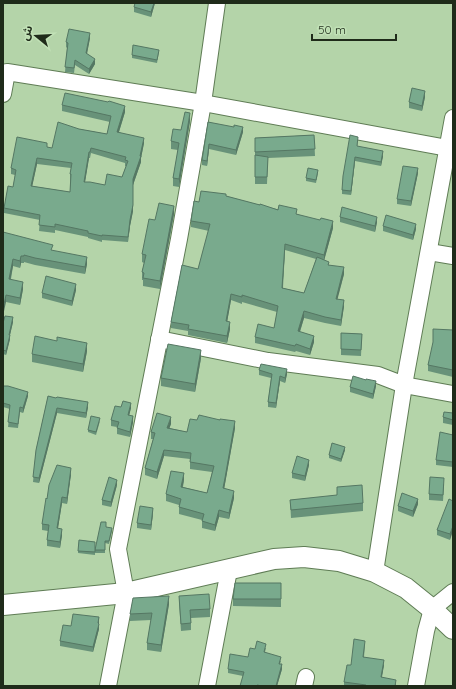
<svg xmlns="http://www.w3.org/2000/svg" width="456" height="689" font-family="Quicksand,'Noto Sans Arabic',sans-serif">
	<rect width="100%" height="100%" fill="#b4d4a9"/>
	<g fill="none" stroke-linecap="round" stroke-linejoin="round">
		<g stroke="#5f7c55" stroke-width="18">
			<g id="minor">
				<polyline points="3,94 7,72 203,103 453,149"/>
				<polyline points="429,252 453,256"/>
				<polyline points="159,339 268,361 378,375 404,385 453,118"/>
				<polyline points="375,572 404,385 453,394"/>
				<polyline points="108,686 126,593 118,549 179,239 203,103 217,3"/>
				<polyline points="207,686 229,570"/>
				<polyline points="304,686 306,677"/>
				<polyline points="416,686 426,631 432,609 453,592"/>
			</g>
		</g>
		<g stroke="#5f7c55" stroke-width="22">
			<polyline id="major" points="3,605 126,593 274,559 304,557 339,561 375,572 406,588 432,609 453,629"/>
		</g>
		<use href="#minor" stroke="#fff" stroke-width="16"/>
		<use href="#major" stroke="#fff" stroke-width="20"/>
	</g>
	<g fill="#689279" fill-rule="evenodd">
		<polygon points="155,3 151,17 134,12 134,7"/>
		<rect x="179" y="3" width="10" height="1"/>
		<polygon points="90,38 87,54 95,64 89,74 75,65 74,73 65,72 67,48 66,47 66,42"/>
		<polygon points="159,52 157,63 132,58 132,55"/>
		<polygon points="425,97 422,111 409,108 409,102"/>
		<path d="M62,105L125,112L119,132L144,143L141,158V162L133,185V211L130,226L128,242L102,240V242L88,238V237L55,230V233L39,231L40,220L4,213V208L13,187L15,175L11,174V168L47,147L52,148L79,129L107,134L110,122L62,111ZM91,153L125,163V166H126L122,177L105,185L85,182L89,158H90ZM37,164L71,168L70,174V192L32,186Z"/>
		<polygon points="190,121 179,187 173,186 173,178 178,150 171,149 171,141"/>
		<polygon points="208,122 243,132 236,155 209,149 207,166 202,165 202,160"/>
		<polygon points="314,135 315,156 268,158 267,184 255,184 255,138"/>
		<polygon points="358,141 357,146 383,156 381,166 355,161 351,195 342,194 342,190"/>
		<polygon points="318,173 316,183 306,181 306,178"/>
		<polygon points="418,173 411,206 397,204 397,199"/>
		<path d="M226,196L260,205L297,214L333,228L324,260L329,265L344,274L337,299L344,306L341,326L325,323L304,318L300,332L314,342L310,355L296,351L295,352L255,343V337L274,328L277,312L242,302V304L231,300L227,322L230,329L227,343L188,335V331L171,328V322L198,269L209,231L191,227V221L199,202ZM285,250L316,259L304,293L283,288Z"/>
		<polygon points="174,214 160,289 143,286 143,280 142,280 142,272 144,263 142,262 142,254 155,220"/>
		<polygon points="340,217 377,222 375,232 340,222"/>
		<polygon points="383,226 416,229 413,240 383,231"/>
		<polygon points="3,232 87,264 85,274 35,265 24,262 24,263 21,263 20,268 13,266 11,279 23,289 20,305 6,302"/>
		<polygon points="76,290 72,306 42,298 42,293"/>
		<polygon points="13,322 10,335 10,339 6,355 3,354 3,323"/>
		<polygon points="453,330 453,377 428,371 428,365"/>
		<polygon points="341,333 362,334 361,356 341,355"/>
		<polygon points="57,341 87,351 83,372 32,362 32,354"/>
		<polygon points="201,358 195,392 161,386 161,378"/>
		<polygon points="259,370 287,374 285,383 280,381 276,408 268,407 268,402 271,378 259,375"/>
		<polygon points="3,386 28,396 23,413 20,412 18,428 8,427 10,409 3,407"/>
		<polygon points="376,386 373,399 350,392 350,387"/>
		<polygon points="48,396 88,407 86,418 57,413 39,483 33,482 36,450"/>
		<polygon points="121,407 131,408 129,415 133,422 130,437 117,434 117,427 111,426 111,420"/>
		<polygon points="453,413 453,425 443,423 443,417"/>
		<polygon points="100,421 96,435 88,432 88,430"/>
		<polygon points="171,424 169,428 187,432 235,428 224,489 234,498 229,519 219,517 215,531 202,528 202,520 179,514 179,505 166,501 166,494 184,480 183,487 207,493 212,472 190,469 190,459 164,456 157,479 145,475 145,468 153,439 151,439 151,432"/>
		<polygon points="453,435 453,467 436,465 436,460"/>
		<polygon points="345,450 341,462 329,458 329,455"/>
		<polygon points="309,465 305,481 292,478 292,473"/>
		<polygon points="71,474 67,504 62,503 58,528 62,535 60,548 47,546 47,540 48,531 42,530 42,524 47,499"/>
		<polygon points="444,484 443,501 429,500 429,494"/>
		<polygon points="117,485 111,507 102,505 102,500"/>
		<polygon points="337,487 363,503 363,511 291,518 290,500 337,496"/>
		<polygon points="453,501 450,540 437,535 437,530"/>
		<polygon points="418,504 413,517 398,511 398,506"/>
		<polygon points="153,513 151,530 137,528 137,523"/>
		<polygon points="106,527 112,531 109,544 105,543 105,553 95,553 95,550"/>
		<polygon points="79,540 95,542 95,555 78,553"/>
		<polygon points="281,583 281,607 233,606 233,599"/>
		<polygon points="179,596 210,609 210,617 191,618 191,630 181,631 179,603"/>
		<polygon points="169,604 161,652 147,650 147,643 151,620 130,621 130,614"/>
		<polygon points="99,617 99,629 93,652 60,646 60,641 71,626"/>
		<polygon points="365,645 364,657 384,665 382,677 396,684 396,686 344,686 344,682 351,665"/>
		<polygon points="266,648 265,652 281,661 280,664 282,669 277,686 240,686 243,676 228,673 228,669 248,657 255,649"/>
	</g>
	<g fill="#557763">
		<polygon points="154,3 155,3 151,17 151,12"/>
		<polygon points="90,33 90,38 86,58 86,53"/>
		<polygon points="95,59 95,64 89,74 89,69"/>
		<polygon points="425,91 425,97 422,111 422,106"/>
		<polygon points="125,106 125,112 117,138 117,132"/>
		<polygon points="190,113 190,121 179,187 179,179"/>
		<polygon points="243,127 243,132 236,155 236,150"/>
		<polygon points="144,138 144,143 141,158 141,162 133,185 133,211 130,226 128,242 133,179 140,156"/>
		<polygon points="209,144 209,149 207,166 207,161"/>
		<polygon points="383,151 383,156 381,166 381,162"/>
		<polygon points="89,152 89,158 84,188 84,182"/>
		<polygon points="355,157 355,161 351,195 351,191"/>
		<polygon points="37,158 37,164 31,192 31,186"/>
		<polygon points="418,168 418,173 411,206 411,201"/>
		<polygon points="174,206 174,214 160,289 160,281"/>
		<polygon points="377,217 377,222 375,232 375,226"/>
		<polygon points="333,221 333,228 324,261 324,255"/>
		<polygon points="416,224 416,229 413,240 413,235"/>
		<polygon points="285,244 285,250 282,294 282,288"/>
		<polygon points="21,256 21,263 20,268 20,261"/>
		<polygon points="87,257 87,264 85,274 85,267"/>
		<polygon points="13,259 13,266 9,286 9,279"/>
		<polygon points="344,267 344,274 336,305 336,299"/>
		<polygon points="23,282 23,289 20,305 20,298"/>
		<polygon points="76,284 76,290 72,306 72,301"/>
		<polygon points="231,294 231,300 226,328 226,321"/>
		<polygon points="6,295 6,302 3,316 3,309"/>
		<polygon points="344,300 344,306 341,326 341,320"/>
		<polygon points="304,311 304,318 298,337 298,331"/>
		<polygon points="13,317 13,322 9,339 9,335"/>
		<polygon points="230,322 230,329 227,343 227,336"/>
		<polygon points="10,335 10,339 6,355 6,351"/>
		<polygon points="314,336 314,342 310,355 310,349"/>
		<polygon points="87,343 87,351 83,372 83,364"/>
		<polygon points="201,350 201,358 195,392 195,384"/>
		<polygon points="287,369 287,374 285,383 285,378"/>
		<polygon points="280,376 280,381 276,408 276,403"/>
		<polygon points="376,381 376,386 373,399 373,394"/>
		<polygon points="28,392 28,396 23,413 23,408"/>
		<polygon points="88,402 88,407 86,418 86,413"/>
		<polygon points="131,403 131,408 128,420 128,415"/>
		<polygon points="57,408 57,413 39,483 39,478"/>
		<polygon points="133,416 133,422 130,437 130,432"/>
		<polygon points="171,417 171,424 167,435 167,428"/>
		<polygon points="235,421 235,428 225,484 223,495 223,488"/>
		<polygon points="345,447 345,450 341,462 341,459"/>
		<polygon points="164,450 164,456 157,479 157,472"/>
		<polygon points="309,460 309,465 305,481 305,476"/>
		<polygon points="71,468 71,474 67,504 67,498"/>
		<polygon points="184,473 184,480 181,493 181,487"/>
		<polygon points="117,480 117,485 111,507 111,502"/>
		<polygon points="234,491 234,498 229,519 229,513"/>
		<polygon points="62,497 62,503 57,534 57,528"/>
		<polygon points="418,499 418,504 413,517 413,511"/>
		<polygon points="153,508 153,513 151,530 151,525"/>
		<polygon points="219,510 219,517 215,531 215,525"/>
		<polygon points="453,526 453,531 450,540 450,534"/>
		<polygon points="62,529 62,535 60,548 60,542"/>
		<polygon points="169,596 169,604 161,652 161,645"/>
		<polygon points="99,617 99,629 93,652 93,647"/>
		<polygon points="384,660 384,665 381,681 381,677"/>
		<polygon points="282,664 282,669 277,686 276,686"/>
	</g>
	<g fill="#79aa8d" stroke="#557763" fill-rule="evenodd">
		<polygon points="135,3 154,3 151,12 134,7"/>
		<polygon points="69,29 90,33 86,53 95,59 89,69 75,60 74,68 65,67 68,43 66,42"/>
		<polygon points="133,45 159,50 157,60 132,55"/>
		<polygon points="412,88 425,91 422,106 409,102"/>
		<path d="M65,93L108,102L109,101L125,106L117,132L144,138L140,156H141L133,179V205L130,220L128,237L102,235V236L88,233V231L55,224V227L39,225L40,215L4,208L8,186L13,187L16,170L11,168L17,137L47,143V147L52,148L58,122L79,129L107,134L111,116L62,105ZM91,148L126,157L125,160L128,161L122,177L107,174L105,185L90,182H84L89,152H90ZM37,158L72,163L70,174H71L70,192L31,186Z"/>
		<polygon points="185,112 190,113 179,179 173,178 179,143 171,141 173,129 181,130"/>
		<polygon points="208,122 234,127 234,125 243,127 236,150 209,144 207,161 202,160"/>
		<polygon points="314,135 315,149 255,152 255,138"/>
		<polygon points="350,135 358,137 357,146 383,151 381,162 355,157 351,191 342,190 343,176"/>
		<polygon points="255,155 268,157 267,177 255,177"/>
		<polygon points="403,166 418,168 411,201 397,199"/>
		<polygon points="308,168 318,170 316,180 306,178"/>
		<polygon points="201,191 226,194 226,196 260,205 260,204 278,210 279,205 297,209 296,214 320,220 321,218 333,221 324,255 285,244 282,288 304,293 317,257 329,262 328,265 344,267 336,299 344,300 341,320 325,317 304,311 298,331 314,336 310,349 296,344 295,346 255,337 258,324 274,328 278,306 242,295 242,297 231,294 226,321 230,322 227,336 188,329 189,325 171,322 182,265 198,269 210,224 191,221 194,201 199,202"/>
		<polygon points="159,203 174,206 160,281 143,278 144,273 142,272 146,255 142,254 149,219 155,220"/>
		<polygon points="342,207 377,217 375,226 340,217"/>
		<polygon points="386,215 416,224 413,235 383,226"/>
		<polygon points="3,232 53,245 51,250 87,257 85,267 35,258 24,255 24,256 21,256 20,261 13,259 9,279 23,282 20,298 6,295 3,309"/>
		<polygon points="46,276 76,284 72,301 42,293"/>
		<polygon points="5,316 13,317 9,335 10,335 6,351 3,350 3,323"/>
		<polygon points="433,329 453,330 453,370 428,365 433,342"/>
		<polygon points="341,333 362,334 361,350 341,349"/>
		<polygon points="35,336 57,341 57,337 87,343 83,364 32,354"/>
		<polygon points="168,344 201,350 195,384 161,378"/>
		<polygon points="261,364 287,369 285,378 280,376 276,403 268,402 272,374 259,370"/>
		<polygon points="353,376 366,380 366,379 376,381 373,394 350,387"/>
		<polygon points="3,386 8,386 28,392 23,408 20,407 18,424 8,422 10,405 3,403"/>
		<polygon points="48,396 56,398 57,397 88,402 86,413 57,408 39,478 33,477 36,450"/>
		<polygon points="123,401 131,403 128,415 133,416 130,432 117,428 119,422 111,420 115,406 121,407"/>
		<polygon points="444,412 453,413 453,420 443,417"/>
		<polygon points="157,413 171,417 167,428 187,432 190,419 197,420 199,415 220,420 220,419 235,421 225,478 223,488 234,491 229,513 219,510 215,525 202,521 204,514 179,507 181,499 166,494 171,471 184,473 181,487 207,493 214,466 190,462 191,453 164,450 157,472 145,468 155,433 151,432"/>
		<polygon points="91,416 100,418 96,432 88,430"/>
		<polygon points="440,432 453,435 453,462 436,460"/>
		<polygon points="332,443 345,447 341,459 329,455"/>
		<polygon points="297,456 309,460 305,476 292,473"/>
		<polygon points="57,465 71,468 67,498 62,497 57,528 62,529 60,542 47,540 49,525 42,524 46,498 47,499 49,485"/>
		<polygon points="109,477 117,480 111,502 102,500"/>
		<polygon points="430,477 444,478 443,495 429,494"/>
		<polygon points="362,485 363,503 291,510 290,500 337,495 337,487"/>
		<polygon points="402,493 418,499 413,511 398,506"/>
		<polygon points="449,499 453,501 453,526 450,534 437,530"/>
		<polygon points="140,506 153,508 151,525 137,523"/>
		<polygon points="101,522 106,522 106,527 112,528 109,541 105,541 105,550 95,550"/>
		<polygon points="79,540 95,542 95,552 78,551"/>
		<polygon points="235,583 281,583 281,599 233,599"/>
		<polygon points="209,594 210,609 190,610 191,623 181,624 179,596"/>
		<polygon points="169,596 161,645 147,643 152,613 130,614 133,598"/>
		<polygon points="73,614 99,617 98,623 99,624 93,647 60,641 63,625 71,626"/>
		<polygon points="354,639 365,641 363,657 384,660 381,677 396,680 395,686 366,686 366,685 344,682 347,665 351,665"/>
		<polygon points="257,641 266,644 264,652 281,657 279,664 282,664 276,686 262,686 257,685 257,686 240,686 244,672 228,669 230,654 248,657 250,648 255,649"/>
	</g>
	<rect width="456" height="689" fill="none" stroke="#1f2b1a" stroke-width="8"/>
	<g transform="translate(36 36) rotate(288)" stroke="#c1e1b6" stroke-width="3" paint-order="stroke">
	<path d="M0-3L7 15L0 10L-7 15Z" fill="#1f2b1a"/>
	<text y="-6" font-size="11" font-weight="bold" text-anchor="middle" fill="#1f2b1a">ش</text>
	</g>
	<path d="M312 34v6h84v-6" fill="none" stroke="#1f2b1a" stroke-width="2"/>
	<text x="318" y="34" font-size="12" fill="#1f2b1a" stroke="#c1e1b6" stroke-width="3" paint-order="stroke">50 m</text>
</svg>
